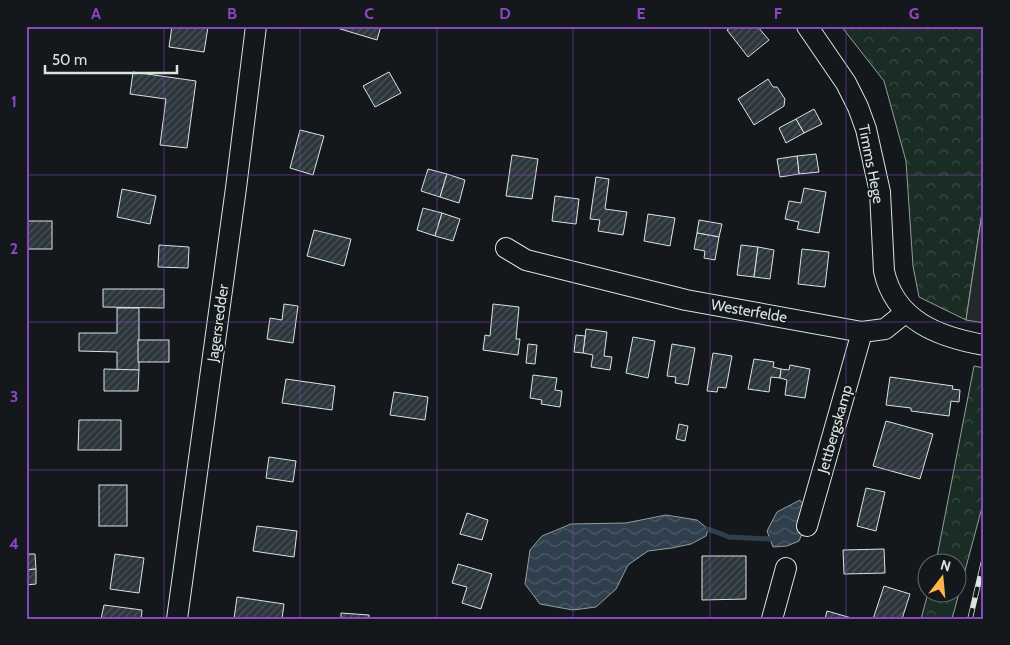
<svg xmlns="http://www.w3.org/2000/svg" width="1010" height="645" font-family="Cabin,sans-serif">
	<defs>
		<pattern id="forest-crowns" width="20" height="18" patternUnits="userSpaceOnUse" patternTransform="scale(1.25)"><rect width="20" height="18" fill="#1a2d24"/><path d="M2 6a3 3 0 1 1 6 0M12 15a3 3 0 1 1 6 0" fill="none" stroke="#3b4b43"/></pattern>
		<pattern id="water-waves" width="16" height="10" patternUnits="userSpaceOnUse" patternTransform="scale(1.25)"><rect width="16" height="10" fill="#2f3f4d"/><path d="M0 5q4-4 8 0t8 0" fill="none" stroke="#4c5b66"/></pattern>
		<pattern id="building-hatch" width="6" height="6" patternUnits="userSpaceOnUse" patternTransform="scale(1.25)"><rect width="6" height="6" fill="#2c363c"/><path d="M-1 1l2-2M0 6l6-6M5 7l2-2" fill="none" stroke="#4a5358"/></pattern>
	</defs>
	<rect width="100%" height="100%" fill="#14181c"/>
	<g fill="url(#forest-crowns)" stroke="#939e99">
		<polygon points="841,26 984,26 984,103 982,103 983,206 966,320 919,297 913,266 906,161 884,81"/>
		<polygon points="974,366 984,368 984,500 952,619 921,619 928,593 958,592 958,562 936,562"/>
	</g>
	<polygon fill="#24282b" stroke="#939e99" points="982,103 984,103 984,323 966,320 983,206"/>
	<g fill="url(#water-waves)" stroke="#939e99">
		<polygon points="800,500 810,514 799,541 787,546 773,547 767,531 777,512"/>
		<polygon points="666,515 697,520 708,529 706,536 691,544 672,548 648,551 628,565 616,589 596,607 573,610 540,604 525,584 530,550 542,536 571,524 626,523"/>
	</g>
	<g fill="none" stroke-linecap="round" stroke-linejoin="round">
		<polyline stroke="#2f3f4d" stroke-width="5" points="708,529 729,537 770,539"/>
	</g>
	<g fill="url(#building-hatch)" stroke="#d8e6dc">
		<polygon points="172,26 208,27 204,52 169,47"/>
		<polygon points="337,26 381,26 377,40 337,28"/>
		<polygon points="733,26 757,26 769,40 748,57 727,30"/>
		<polygon points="133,72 196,81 187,148 160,145 166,99 130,94"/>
		<polygon points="389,72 401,93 375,107 363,86"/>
		<polygon points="768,79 773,87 777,87 785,99 784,106 754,125 738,99"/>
		<polygon points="814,109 822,124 804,133 796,119"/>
		<polygon points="796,119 804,133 786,143 779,128"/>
		<polygon points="300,130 324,136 313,175 290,168"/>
		<polygon points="816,154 819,172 799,174 797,156"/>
		<polygon points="512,155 538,159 532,199 506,196"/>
		<polygon points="797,156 799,174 780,177 777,159"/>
		<polygon points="428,169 447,174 440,197 421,191"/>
		<polygon points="447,174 465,180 459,203 440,197"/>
		<polygon points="596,177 609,179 605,209 627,212 623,235 598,231 600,220 590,219"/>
		<polygon points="804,188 826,192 819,233 797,229 799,222 785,219 789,201 801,203"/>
		<polygon points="122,189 156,196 150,224 117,217"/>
		<polygon points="555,196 579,199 576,224 552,221"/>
		<polygon points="423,208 442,213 435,236 417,230"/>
		<polygon points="442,213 460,219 453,241 435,236"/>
		<polygon points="648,214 675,218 670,246 644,241"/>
		<polygon points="699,220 722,224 719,237 697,233"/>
		<rect x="26" y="221" width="26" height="28"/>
		<polygon points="314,230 351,239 344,266 307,256"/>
		<polygon points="697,233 719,237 715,260 704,258 705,251 694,249"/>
		<polygon points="159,245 189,247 188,268 158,267"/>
		<polygon points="741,245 758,247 754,277 737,275"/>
		<polygon points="758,247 774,250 770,279 754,277"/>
		<polygon points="802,249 829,252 825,287 798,284"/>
		<polygon points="103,289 164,289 164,308 103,307"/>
		<polygon points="284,304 298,306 293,343 267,339 270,318 282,320"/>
		<polygon points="493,304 519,307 516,339 520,339 518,355 483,350 485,335 490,336"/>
		<polygon points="117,308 139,308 139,370 117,370 117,352 79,351 79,333 117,333"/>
		<polygon points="586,329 607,332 604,356 612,357 610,370 591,367 593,355 583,353"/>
		<polygon points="576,335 585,336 583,353 574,352"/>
		<polygon points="633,337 655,341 648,378 626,373"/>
		<rect x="138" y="340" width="31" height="22"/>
		<polygon points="528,344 537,345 535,364 526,363"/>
		<polygon points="672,344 695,348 688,385 675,383 676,377 667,376"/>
		<polygon points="713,353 732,356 726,388 718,387 717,392 707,391"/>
		<polygon points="754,359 774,362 773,367 781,369 780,378 771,377 769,392 748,389"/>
		<polygon points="790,365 810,369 805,398 785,395 787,380 780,378 781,369 789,370"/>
		<polygon points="104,369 139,370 138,391 104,391"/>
		<polygon points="533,375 557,378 555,390 562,391 560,407 541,404 542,400 530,398"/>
		<polygon points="890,377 953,386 952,389 960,390 959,402 951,401 949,416 911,411 911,408 886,405"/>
		<polygon points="286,379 335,386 332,410 282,403"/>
		<polygon points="394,392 428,397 425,420 390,415"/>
		<polygon points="79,420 121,420 121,450 78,450"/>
		<polygon points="886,421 933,434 920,479 873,466"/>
		<polygon points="679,424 688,426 685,441 676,439"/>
		<polygon points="269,457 296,461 293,482 266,478"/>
		<rect x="99" y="485" width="28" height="41"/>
		<polygon points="866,488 885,492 876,531 857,526"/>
		<polygon points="467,513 488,520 482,540 460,534"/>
		<polygon points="257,526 297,531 294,557 253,551"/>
		<polygon points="884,549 885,573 844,574 843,550"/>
		<polygon points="26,554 35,554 36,569 26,570"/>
		<polygon points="115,554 144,558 139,593 110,589"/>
		<polygon points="702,556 746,556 746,599 702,600"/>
		<polygon points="458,564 492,574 481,609 462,603 467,587 452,583"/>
		<polygon points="36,569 36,584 26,585 26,570"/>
		<polygon points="884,586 910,594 902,619 873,619"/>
		<polygon points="237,597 284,604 282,619 234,619"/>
		<polygon points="104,605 142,610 141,619 101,619"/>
		<polygon points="827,611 855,619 825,619"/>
		<polygon points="341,613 369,615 369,619 341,619"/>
	</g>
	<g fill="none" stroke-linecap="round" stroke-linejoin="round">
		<g stroke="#d8e6dc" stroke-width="22">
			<g id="minor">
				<path d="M807,26L846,83L858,107L866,129L880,192L884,271C895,321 939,337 984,345"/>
				<polyline points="506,248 526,260 686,300 862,332 885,329 906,312"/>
				<polyline points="807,526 862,332"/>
				<polyline points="177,619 236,188 256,26"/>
				<polyline points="772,619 786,568"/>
			</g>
		</g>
		<use href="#minor" stroke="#14181c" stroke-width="20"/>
		<g stroke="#d8e6dc" stroke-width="5.5">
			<polyline id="rail" points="970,619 984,560"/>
		</g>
		<use href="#rail" stroke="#14181c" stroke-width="4" stroke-dasharray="11" stroke-linecap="butt"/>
	</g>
	<path fill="none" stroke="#8948c3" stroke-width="1" stroke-opacity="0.55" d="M164,26V619M300,26V619M437,26V619M573,26V619M710,26V619M846,26V619M26,175H984M26,322H984M26,470H984"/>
	<g text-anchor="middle" stroke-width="4" stroke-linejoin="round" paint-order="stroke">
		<g font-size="15" fill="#d8e6dc" stroke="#14181c">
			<text transform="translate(871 164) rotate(79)" y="5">Timms Hege</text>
			<text transform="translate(749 311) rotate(10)" y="5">Westerfelde</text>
			<text transform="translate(218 323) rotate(-82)" y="5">Jagersredder</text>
			<text transform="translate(835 429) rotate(-74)" y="5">Jettbergskamp</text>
		</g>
	</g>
	<rect width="1010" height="645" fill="none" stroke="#14181c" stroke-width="55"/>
	<g transform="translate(942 578) rotate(16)"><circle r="24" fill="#14181c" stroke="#626a69"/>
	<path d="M0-4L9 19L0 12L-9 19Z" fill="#ffb74d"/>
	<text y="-8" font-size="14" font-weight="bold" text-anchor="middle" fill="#d8e6dc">N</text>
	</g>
	<path d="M45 65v8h132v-8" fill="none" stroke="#d8e6dc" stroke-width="2.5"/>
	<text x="52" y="65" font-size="15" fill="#d8e6dc" stroke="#14181c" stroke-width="4" paint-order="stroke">50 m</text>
	<rect x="28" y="28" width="954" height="590" fill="none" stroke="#8948c3" stroke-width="2"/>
	<g font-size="16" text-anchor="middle" font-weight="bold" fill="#8948c3">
		<text x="96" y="19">A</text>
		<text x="232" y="19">B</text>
		<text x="369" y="19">C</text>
		<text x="505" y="19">D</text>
		<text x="641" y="19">E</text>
		<text x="778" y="19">F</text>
		<text x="914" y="19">G</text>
		<text x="14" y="107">1</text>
		<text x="14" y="254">2</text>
		<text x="14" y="402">3</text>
		<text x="14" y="549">4</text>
	</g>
</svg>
